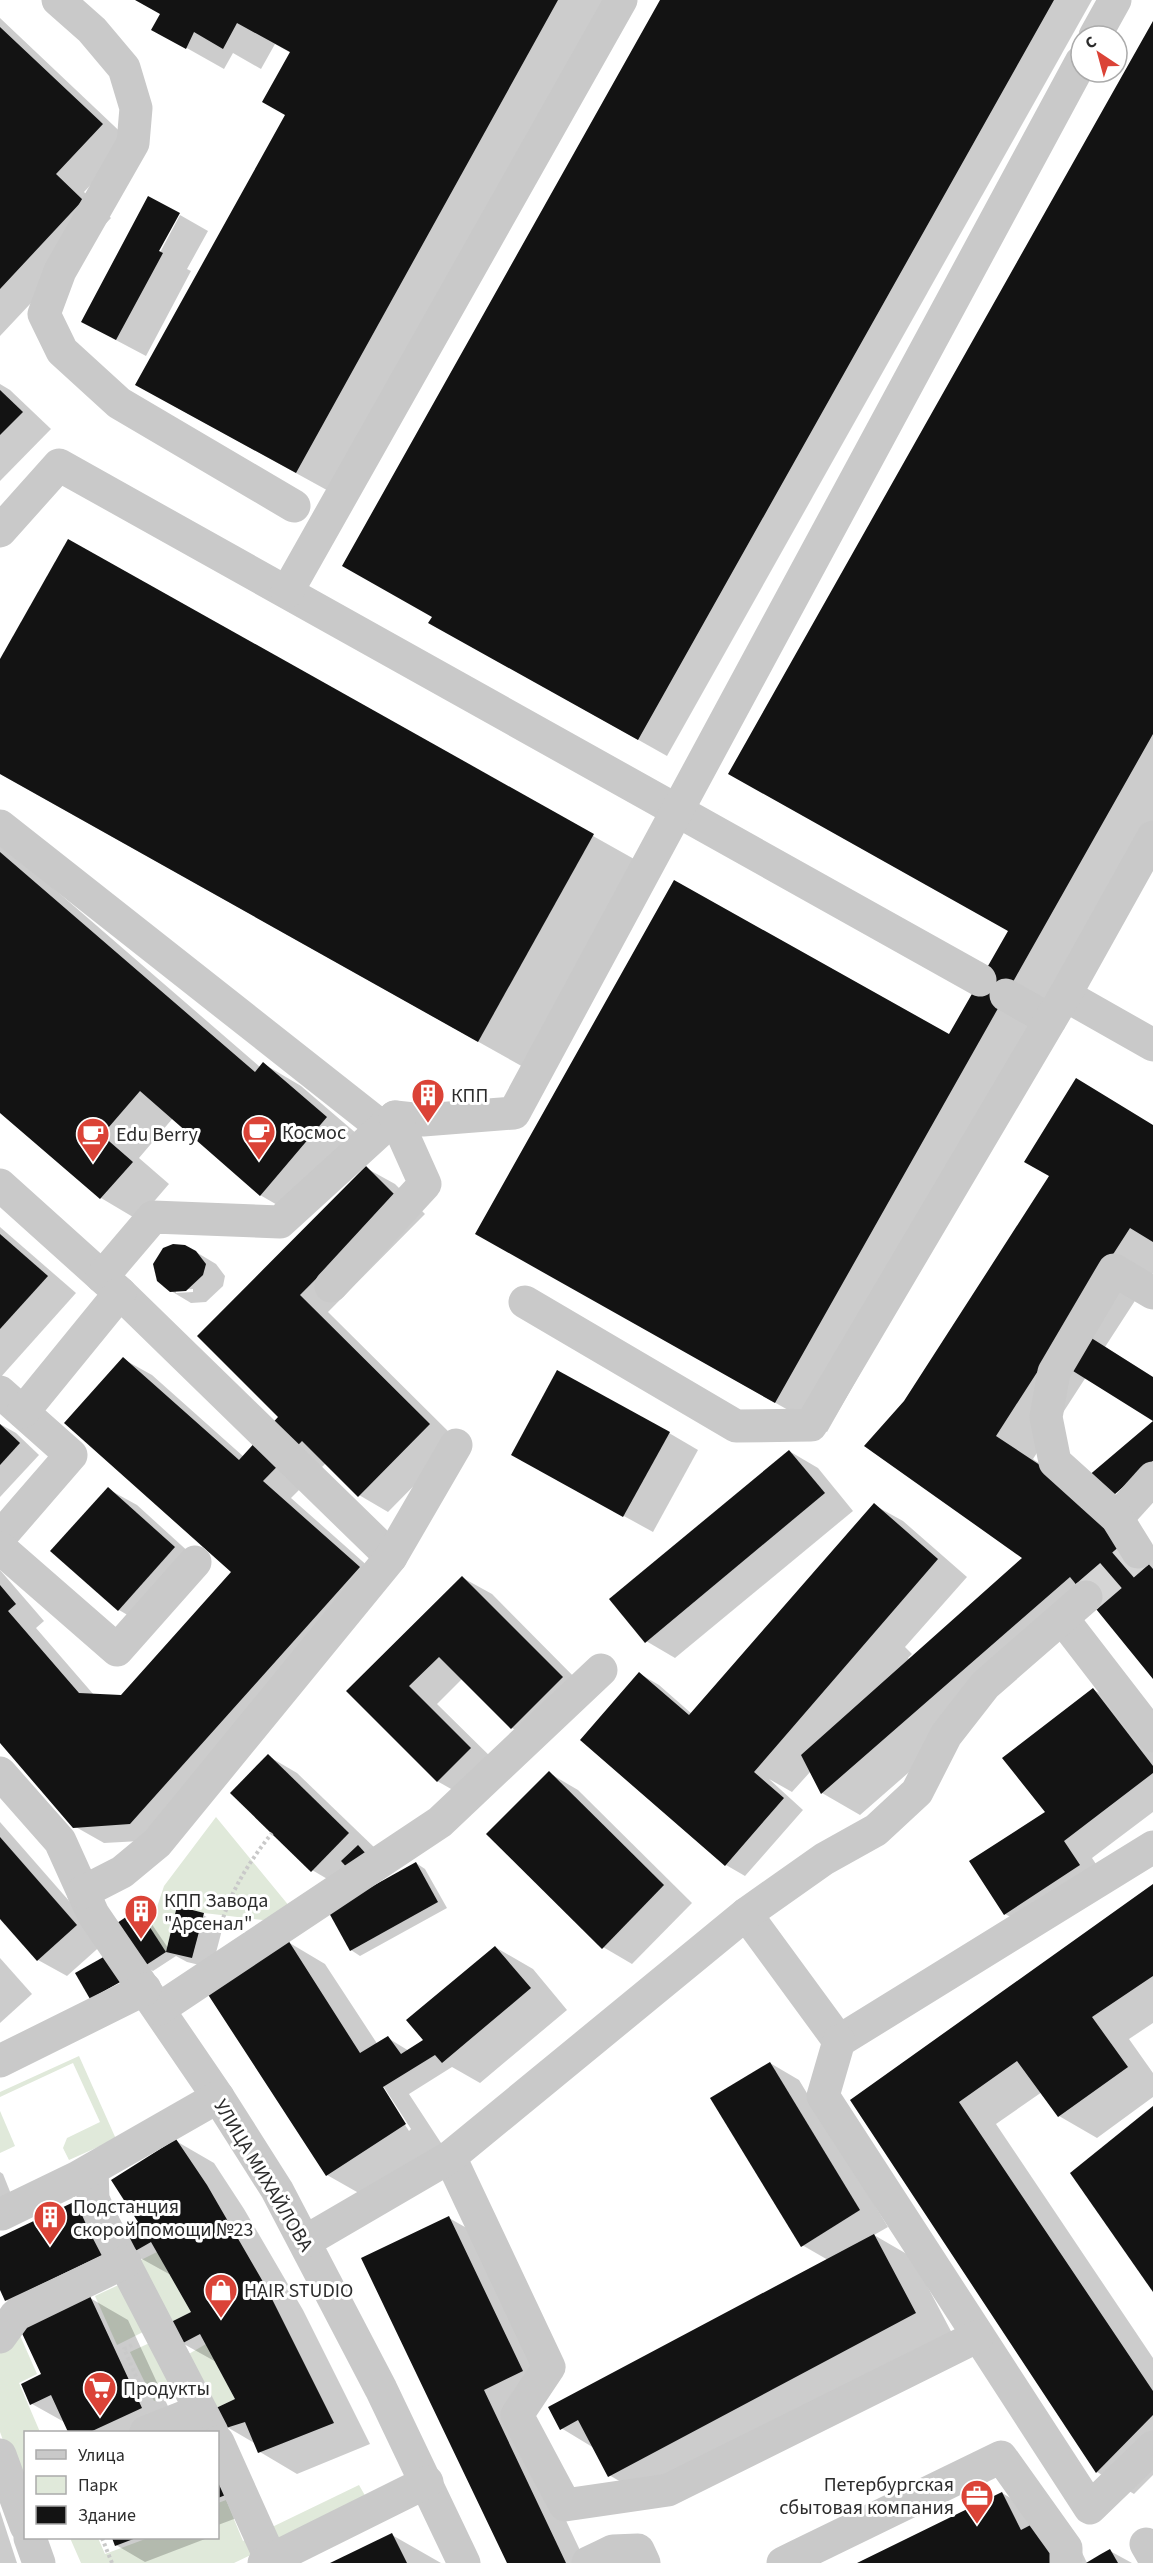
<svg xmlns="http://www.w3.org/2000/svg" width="1153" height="2563" font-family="'Source Sans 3',sans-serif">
	<rect width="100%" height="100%" fill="#fff"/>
	<g fill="#e0e9da">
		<polygon points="216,1817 290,1907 271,1921 204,1913 177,1906 166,1952 150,1928 164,1886"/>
		<polygon points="79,2056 116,2139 69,2160 63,2148 67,2138 100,2122 73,2063 0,2097 0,2092"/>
		<polygon points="0,2111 15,2146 0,2153"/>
		<polygon points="157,2252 191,2312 169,2323 135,2263"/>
		<polygon points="125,2282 149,2329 117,2345 95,2296"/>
		<polygon points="18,2331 37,2374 19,2383 40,2432 26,2432 25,2500 0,2432 0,2353"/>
		<polygon points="156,2340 181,2389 154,2401 130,2352"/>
		<polygon points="206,2344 235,2399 216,2408 187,2355"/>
		<polygon points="359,2485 367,2499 234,2563 81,2563 70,2538 98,2538 105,2554 148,2538 218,2538 218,2503 226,2500 243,2541"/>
	</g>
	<g fill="#0003" fill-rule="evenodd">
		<polygon points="138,0 608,0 334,494 174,406 286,115 291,53 275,44 261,69 233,53 224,69 153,29 162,14"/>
		<polygon points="662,0 1092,0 667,756 459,639"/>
		<polygon points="0,18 131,142 84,192 111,218 0,336"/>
		<polygon points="1153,24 1153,855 827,1432 528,1263 950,1037 1009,931"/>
		<polygon points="180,215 208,231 187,269 191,271 146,356 112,338 154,257 157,258"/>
		<polygon points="0,384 10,390 51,429 0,481"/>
		<polygon points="68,541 659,873 543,1078 0,774 0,662"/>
		<polygon points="0,842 260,1067 264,1064 301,1086 364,1140 298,1217 260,1195 173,1118 139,1158 169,1184 138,1220 101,1198 0,1111"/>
		<polygon points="1153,1125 1153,1273 1105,1347 1153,1377 1153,1420 1086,1377 1033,1459 1108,1509 1153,1553 1153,1677 1097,1608 860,1815 822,1793 811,1771 792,1792 769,1779 803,1810 745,1876 726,1865 640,1674 659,1685 692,1714 874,1505 903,1521 967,1577 905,1647 912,1654 908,1658 910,1660 1024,1558 866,1446"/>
		<polygon points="366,1168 395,1184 425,1214 328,1312 458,1441 388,1512 359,1495 326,1463 291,1498 388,1584 159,1840 104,1843 74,1826 0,1741 0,1570 44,1621 36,1628 94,1695 122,1696 233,1572 123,1359 152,1375 244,1457 280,1417 199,1336"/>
		<polygon points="0,1227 76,1293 0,1378"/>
		<path d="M196,1252L216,1264L225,1276L223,1286L206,1302L191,1303L171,1291ZM193,1289V1292L176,1293V1290Z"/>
		<polygon points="0,1424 16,1433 39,1455 0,1497"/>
		<polygon points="669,1433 698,1450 653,1532 542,1471"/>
		<polygon points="789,1451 818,1468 853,1511 675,1658 646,1641"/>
		<polygon points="108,1489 137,1505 203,1565 148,1627 119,1610 52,1551"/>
		<polygon points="463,1578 492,1594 591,1694 541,1745 512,1728 462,1679 437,1704 499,1765 467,1798 437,1781 348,1691"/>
		<polygon points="1094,1690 1123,1706 1153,1746 1153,1812 1092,1858 1108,1882 1034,1930 1005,1914 1047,1812"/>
		<polygon points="268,1756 297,1773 377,1850 341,1887 312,1870"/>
		<polygon points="549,1773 578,1790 692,1903 632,1964 603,1947"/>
		<polygon points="0,1822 105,1942 67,1976 38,1960 0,1917"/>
		<polygon points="416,1863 425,1869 447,1908 360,1956 351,1950"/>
		<polygon points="1153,1886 1153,2023 1129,2039 1153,2073 1153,2097 1097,2138 1059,2116 1042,2092 996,2124 1153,2358 1153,2475 1134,2494 1097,2472 852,2100"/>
		<polygon points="138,1911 147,1917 168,1948 203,1915 223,1926 212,1968 187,1962 176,1956 153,1971 144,1966"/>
		<path d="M288,1942L325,1964L378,2045L388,2038L409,2051L423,2042L495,1947L533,1969L567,2010L480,2083L452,2067L409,2094L443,2146L364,2196L327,2175ZM378,2078L411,2129L409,2131L376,2080Z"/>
		<polygon points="0,1958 32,1994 0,2023"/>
		<polygon points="770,2063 799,2080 888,2227 874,2235 912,2257 953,2335 647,2497 609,2475 594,2448 561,2428 828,2260 802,2245"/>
		<polygon points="176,2141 214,2163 244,2209 303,2310 370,2444 297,2474 260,2452 256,2444 227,2427 237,2400 218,2363 182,2343 193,2313 171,2273 169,2274 131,2253 140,2223"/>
		<polygon points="0,2172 3,2174 15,2204 0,2210"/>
		<polygon points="449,2218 479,2235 551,2388 512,2406 586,2563 507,2563"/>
		<polygon points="0,2238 122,2266 26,2311 6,2300 0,2286"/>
		<polygon points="90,2298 128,2320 179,2430 173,2432 70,2432 66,2423 32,2404 43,2375"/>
		<polygon points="218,2447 261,2509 218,2525"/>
		<polygon points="1002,2493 1040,2515 1078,2544 1087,2563 861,2563"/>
		<polygon points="0,2511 17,2563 0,2563"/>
		<polygon points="392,2535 441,2563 334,2563"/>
		<polygon points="113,2538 204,2538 205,2539 145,2562 116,2545"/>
		<polygon points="1110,2551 1132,2563 1089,2563"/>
	</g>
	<g fill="#131313">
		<polygon points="135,0 558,0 296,473 135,385 285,115 262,102 290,52 237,23 223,49 194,32 186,49 151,30 160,14"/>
		<polygon points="660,0 1054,0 638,740 428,623 432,617 342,566"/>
		<polygon points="1153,21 1153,734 775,1403 475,1234 674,880 949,1034 1008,931 728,774"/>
		<polygon points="0,27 103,124 56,174 83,200 0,289"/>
		<polygon points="148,196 180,213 159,251 163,253 116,340 81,322"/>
		<polygon points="0,390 23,412 0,435"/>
		<polygon points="68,539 594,834 478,1042 0,774 0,659"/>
		<polygon points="0,852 255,1072 263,1062 327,1117 260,1196 140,1091 102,1135 133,1162 100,1199 0,1113"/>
		<polygon points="1076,1078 1153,1125 1153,1242 1130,1228 996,1436 1070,1485 1138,1552 1153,1569 1153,1679 1070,1577 821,1794 801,1755 1022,1558 864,1446 904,1401 1049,1176 1024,1162"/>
		<polygon points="366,1166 397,1197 300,1295 430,1424 358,1497 302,1441 263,1481 360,1567 130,1824 73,1828 0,1743 0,1585 16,1604 8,1611 79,1693 121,1695 231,1572 64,1423 123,1357 239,1460 278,1417 197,1336"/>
		<polygon points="0,1234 48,1276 0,1329"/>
		<polygon points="173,1244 185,1245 196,1251 206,1264 203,1275 186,1291 170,1292 157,1281 153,1264 163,1248"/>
		<polygon points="1085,1334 1153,1377 1153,1461 1107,1501 1087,1477 1153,1421 1065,1366"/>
		<polygon points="557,1370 670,1432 623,1517 511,1455"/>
		<polygon points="0,1424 20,1443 0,1465"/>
		<polygon points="789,1450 825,1493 645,1643 609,1599"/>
		<polygon points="108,1487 175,1547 118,1611 50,1551"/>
		<polygon points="874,1503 938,1559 754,1772 784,1798 725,1866 580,1740 639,1672 689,1715"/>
		<polygon points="462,1576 563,1677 511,1729 439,1657 409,1686 471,1748 437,1782 346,1691"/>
		<polygon points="1093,1688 1153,1766 1153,1773 1064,1841 1080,1865 1004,1915 969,1861 1045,1812 1002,1758"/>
		<polygon points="268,1754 349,1833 311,1872 230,1793"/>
		<polygon points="549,1771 664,1885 602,1949 486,1834"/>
		<polygon points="0,1837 77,1925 37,1961 0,1919"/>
		<polygon points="358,1845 368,1856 351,1872 341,1861"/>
		<polygon points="416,1862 438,1902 350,1951 328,1911"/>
		<polygon points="1153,1884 1153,1976 1092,2017 1128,2067 1058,2117 1017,2061 959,2102 1153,2391 1153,2415 1096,2473 850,2100"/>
		<polygon points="177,1906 204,1913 192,1958 166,1952"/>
		<polygon points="138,1909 166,1952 143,1967 114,1925"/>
		<polygon points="288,1940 360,2053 388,2036 401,2054 423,2040 406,2020 495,1946 531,1988 442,2063 435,2055 383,2087 406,2124 326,2176 207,1993"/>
		<polygon points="107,1955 122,1981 90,1999 75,1973"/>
		<polygon points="770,2062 860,2210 801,2247 710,2098"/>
		<polygon points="1153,2106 1153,2292 1070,2173"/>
		<polygon points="176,2139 207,2185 266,2287 334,2423 258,2453 245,2422 226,2428 216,2408 235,2399 200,2334 181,2344 169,2323 191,2312 151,2242 130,2254 118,2235 138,2222 111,2180"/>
		<polygon points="78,2200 103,2255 5,2301 0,2290 0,2237"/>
		<polygon points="449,2216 523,2371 484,2390 566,2563 507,2563 361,2258"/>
		<polygon points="874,2234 916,2313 608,2477 578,2420 560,2430 548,2407"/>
		<polygon points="90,2296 142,2408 90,2432 68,2432 51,2395 30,2405 21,2384 41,2374 20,2329"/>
		<polygon points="218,2464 233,2492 218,2498"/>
		<polygon points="1002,2492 1021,2530 1040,2520 1054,2563 857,2563"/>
		<polygon points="392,2533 407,2563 330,2563"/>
		<polygon points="112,2538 136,2538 115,2546"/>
		<polygon points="1110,2549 1118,2563 1086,2563 1101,2554"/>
	</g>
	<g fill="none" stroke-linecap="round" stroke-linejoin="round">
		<polyline stroke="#d5d5d5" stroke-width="33" stroke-dasharray="33 16" stroke-linecap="butt" points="1086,1597 1138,1552"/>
		<g stroke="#c9c9c9" stroke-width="4" stroke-dasharray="3 3" stroke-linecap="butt">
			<path d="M220,1929C229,1893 249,1862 272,1833"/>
			<polyline points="132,2345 124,2349 145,2396"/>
			<polyline points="102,2538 112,2563"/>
		</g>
		<g stroke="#c9c9c9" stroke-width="33">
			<polyline points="58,0 92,30 124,68 136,108 133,143 60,271 44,314 62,351 119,403 294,506"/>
			<polyline points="1095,36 1115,0"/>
			<polyline points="0,531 59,465 980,980"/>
			<polyline points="287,592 621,0"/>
			<polyline points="0,826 383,1128"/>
			<polyline points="1006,995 1050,1020"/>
			<polyline points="1065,995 1153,1045"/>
			<polyline points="0,1185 120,1293 391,1557"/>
			<polyline points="102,1277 153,1217 280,1222 395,1117 423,1120 514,1113 1081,62"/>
			<polyline points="331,1286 425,1184 395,1117"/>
			<polyline points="525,1302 736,1426 811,1425 1065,995 1153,837"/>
			<polyline points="0,1392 71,1455 0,1537"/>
			<polyline points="23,1412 120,1293"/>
			<polyline points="1117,1518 1153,1478"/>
			<polyline points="0,1548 117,1650 195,1562"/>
			<polyline points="1138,1552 1117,1518 1055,1462 1046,1417 1054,1372 1114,1270 1153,1293"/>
			<polyline points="1062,1618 1153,1736"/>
			<polyline points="0,1773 60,1841 93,1914 218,2097 277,2190 381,2389 464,2563"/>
			<polyline points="83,1892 122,1872 157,1843 391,1557 456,1445"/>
			<polyline points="746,1914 839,2041 1153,1847"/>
			<polyline points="159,2009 440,1822 601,1670"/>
			<polyline points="839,2041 823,2096 1090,2508 1153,2447"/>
			<polyline points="0,2061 145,1989"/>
			<polyline points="450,2157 549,2367 517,2415 565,2505 668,2490 978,2336"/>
			<polyline points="92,2170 93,2199 104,2224 212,2432"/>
			<polyline points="2,2214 78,2177 218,2097"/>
			<polyline points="306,2241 450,2157 746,1914 824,1859 876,1830 917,1792 946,1735 985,1685 1086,1597"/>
			<polyline points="0,2337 16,2315 125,2262"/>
			<polyline points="146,2432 199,2411"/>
			<polyline points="218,2442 271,2560"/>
			<polyline points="0,2455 26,2526"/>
			<polyline points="30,2538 39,2563"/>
			<polyline points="1146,2544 1153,2556"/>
			<polyline points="264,2563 427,2482"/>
			<polyline points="588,2563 613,2551 638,2550 644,2563"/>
			<polyline points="783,2563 1001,2457 1066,2548 1066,2563"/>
		</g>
	</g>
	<defs>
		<g id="building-pin" transform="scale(1.725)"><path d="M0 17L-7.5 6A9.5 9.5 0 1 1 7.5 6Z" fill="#db4337" stroke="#fff"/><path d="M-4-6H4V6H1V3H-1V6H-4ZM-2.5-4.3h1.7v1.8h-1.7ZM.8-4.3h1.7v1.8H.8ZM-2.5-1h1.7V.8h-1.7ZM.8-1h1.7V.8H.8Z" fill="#fff"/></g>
		<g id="cafe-pin" transform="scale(1.725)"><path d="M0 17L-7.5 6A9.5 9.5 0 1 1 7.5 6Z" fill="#db4337" stroke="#fff"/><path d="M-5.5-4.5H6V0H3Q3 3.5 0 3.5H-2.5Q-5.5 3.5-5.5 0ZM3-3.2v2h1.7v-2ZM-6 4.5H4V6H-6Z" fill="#fff"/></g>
		<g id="shop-pin" transform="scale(1.725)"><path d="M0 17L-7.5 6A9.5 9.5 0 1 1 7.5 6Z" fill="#db4337" stroke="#fff"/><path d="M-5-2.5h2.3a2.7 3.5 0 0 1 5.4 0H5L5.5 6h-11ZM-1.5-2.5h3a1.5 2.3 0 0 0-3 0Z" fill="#fff"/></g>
		<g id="supermarket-pin" transform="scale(1.725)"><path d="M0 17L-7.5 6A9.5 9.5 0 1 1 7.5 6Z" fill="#db4337" stroke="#fff"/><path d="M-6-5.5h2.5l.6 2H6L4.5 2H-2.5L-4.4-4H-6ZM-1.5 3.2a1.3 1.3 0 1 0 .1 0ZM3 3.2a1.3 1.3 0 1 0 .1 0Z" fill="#fff"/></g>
		<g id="office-pin" transform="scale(1.725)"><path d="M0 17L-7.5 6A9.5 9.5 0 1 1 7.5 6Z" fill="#db4337" stroke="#fff"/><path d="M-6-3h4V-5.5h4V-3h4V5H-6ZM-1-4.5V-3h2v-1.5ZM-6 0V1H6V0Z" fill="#fff"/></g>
	</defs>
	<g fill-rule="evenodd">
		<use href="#building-pin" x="428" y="1095"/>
		<use href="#cafe-pin" x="259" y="1132"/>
		<use href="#cafe-pin" x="93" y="1134"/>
		<use href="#building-pin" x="141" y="1911"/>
		<use href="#building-pin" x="50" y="2217"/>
		<use href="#shop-pin" x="221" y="2290"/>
		<use href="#supermarket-pin" x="100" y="2388"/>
		<use href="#office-pin" x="977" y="2496"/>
	</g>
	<g text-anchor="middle" stroke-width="6" stroke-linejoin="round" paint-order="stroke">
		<g font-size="20" fill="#2c2c2c" stroke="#fff" text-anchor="start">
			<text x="451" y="1102">КПП</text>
			<text x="282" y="1139">Космос</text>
			<text x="116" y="1141">Edu Berry</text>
			<text x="164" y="1907">КПП Завода<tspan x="164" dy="23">"Арсенал"</tspan></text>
			<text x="73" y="2213">Подстанция<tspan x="73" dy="23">скорой помощи №23</tspan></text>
			<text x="244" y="2297">HAIR STUDIO</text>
			<text x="123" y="2395">Продукты</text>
			<text x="954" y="2491" text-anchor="end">Петербургская<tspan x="954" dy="23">сбытовая компания</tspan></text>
		</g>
		<g font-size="20" fill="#2c2c2c" stroke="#fff">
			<text transform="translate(264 2175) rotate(59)" y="7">УЛИЦА МИХАЙЛОВА</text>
		</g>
	</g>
	<rect x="24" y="2431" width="195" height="108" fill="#ffffff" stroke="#ababab" stroke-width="1.5"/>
	<rect x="36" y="2450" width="30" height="9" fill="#c9c9c9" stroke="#ababab" stroke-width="1.5"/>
	<text x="78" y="2461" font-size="18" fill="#2c2c2c">Улица</text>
	<rect x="36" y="2476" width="30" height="18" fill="#e0e9da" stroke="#ababab" stroke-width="1.5"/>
	<text x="78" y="2491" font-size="18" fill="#2c2c2c">Парк</text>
	<rect x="36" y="2506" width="30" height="18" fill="#131313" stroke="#ababab" stroke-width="1.5"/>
	<text x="78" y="2521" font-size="18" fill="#2c2c2c">Здание</text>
	<g transform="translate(1099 54) rotate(324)"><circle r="28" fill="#ffffff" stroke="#ababab" stroke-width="1.5"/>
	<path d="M0-4.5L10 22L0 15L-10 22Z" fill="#db4337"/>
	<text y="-9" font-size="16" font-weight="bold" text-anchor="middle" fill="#2c2c2c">С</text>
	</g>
</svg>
